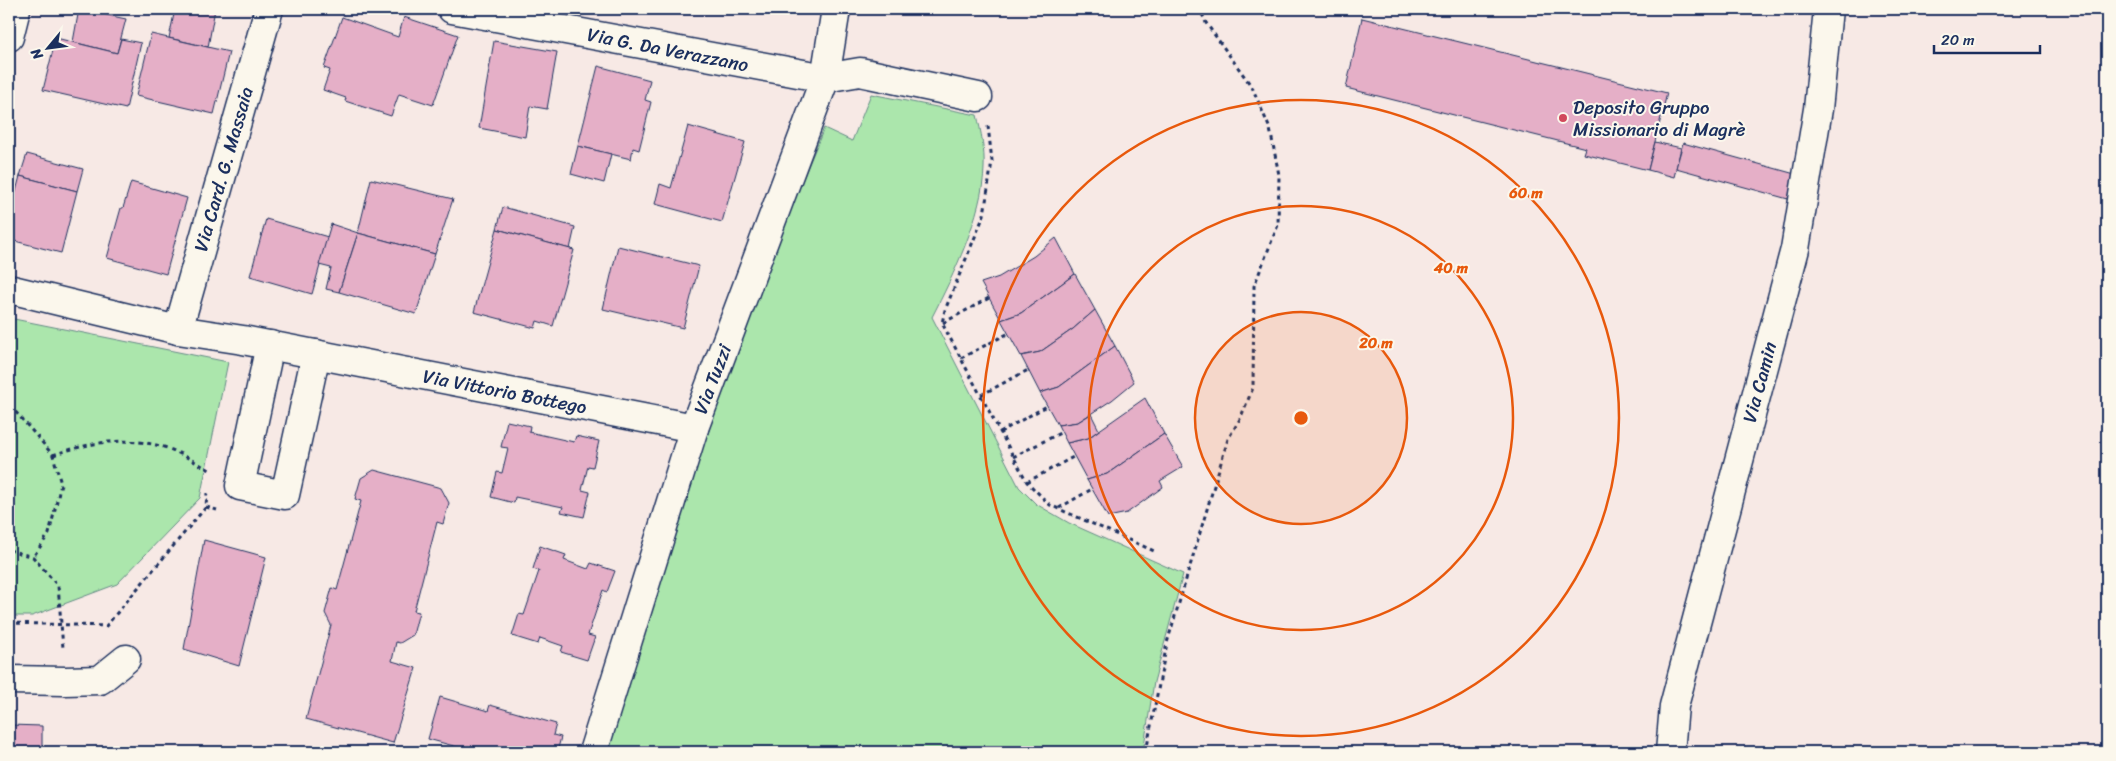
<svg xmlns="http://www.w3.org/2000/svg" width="2116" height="761" font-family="Sriracha,sans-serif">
	<rect width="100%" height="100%" fill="#f7e9e5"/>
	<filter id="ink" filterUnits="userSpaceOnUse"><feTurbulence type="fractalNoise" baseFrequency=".02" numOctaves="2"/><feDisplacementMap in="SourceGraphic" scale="10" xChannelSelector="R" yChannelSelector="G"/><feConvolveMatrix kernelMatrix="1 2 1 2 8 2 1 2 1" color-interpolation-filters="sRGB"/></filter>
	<g filter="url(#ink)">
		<g fill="#abe6ac" stroke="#638a85">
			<path d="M871,94L977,115C981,132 985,150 984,168C983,214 953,276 932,317L1019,487L1036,504L1069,523L1183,574L1154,682L1143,752H605L699,446L783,227L824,128L852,141Z"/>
			<polygon points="9,318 228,362 200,498 117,584 32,616 9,616"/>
		</g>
		<g fill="#e5afc7" stroke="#1b2f5e">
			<polygon points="79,9 126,19 117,53 73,42"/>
			<polygon points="175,9 215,9 208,47 169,38"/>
			<polygon points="342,17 398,37 404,17 458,35 433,105 399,94 391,116 345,101 346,98 323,90 330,70 324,68"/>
			<polygon points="1362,18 1667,93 1648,170 1584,154 1586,148 1346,88"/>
			<polygon points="151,34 229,52 214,114 136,96"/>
			<polygon points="56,38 117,53 121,39 141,43 126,109 43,90"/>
			<polygon points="494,41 557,52 547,109 530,106 525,137 479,128"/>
			<polygon points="598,66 650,80 645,100 651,102 639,150 633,148 631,159 578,146"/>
			<polygon points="688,126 745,142 722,222 655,204 660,184 671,188"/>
			<polygon points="1655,142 1681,148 1674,177 1648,170"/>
			<polygon points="1683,143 1795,174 1788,199 1676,168"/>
			<polygon points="578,146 611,154 604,183 571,174"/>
			<polygon points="27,154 83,169 77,191 20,176"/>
			<polygon points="20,176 77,191 61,253 11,240 14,229 9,227 9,218"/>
			<polygon points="371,179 453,199 435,254 358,233"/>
			<polygon points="131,182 187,198 166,274 107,258 121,208 123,208"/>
			<polygon points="503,207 575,227 570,249 497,229"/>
			<polygon points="266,219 328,237 312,294 250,276"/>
			<polygon points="331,224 358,233 339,292 326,289 331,268 319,265"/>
			<polygon points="497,229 574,250 553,326 537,321 535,328 474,312"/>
			<polygon points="358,233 435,254 416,314 339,292"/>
			<polygon points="1056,238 1075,274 1021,313 1001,320 981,283 999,277 1034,256"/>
			<polygon points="618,246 699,266 683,328 603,309"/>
			<polygon points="1075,274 1095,310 1073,329 1040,352 1021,356 1001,320 1021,313"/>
			<polygon points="1095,310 1115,346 1059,387 1040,393 1021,356 1040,352 1073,329"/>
			<polygon points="1115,346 1134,382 1112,400 1078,422 1058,425 1040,393 1059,387"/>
			<polygon points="1145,398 1164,434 1107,474 1087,480 1067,443 1088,438"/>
			<polygon points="1091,414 1099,430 1088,438 1067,443 1058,425 1078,422"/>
			<polygon points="507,421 530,426 529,432 574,442 576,436 599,441 593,467 588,466 582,490 590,492 584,517 561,512 563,507 515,497 514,503 491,497 497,472 502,473 508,448 501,447"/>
			<polygon points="1164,434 1183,467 1160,481 1163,487 1127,513 1108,517 1087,480 1107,474"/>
			<polygon points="374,470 441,488 449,503 443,524 437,522 414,611 419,612 413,635 400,643 396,642 392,661 416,668 393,743 306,719 331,625 325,613 332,588 337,590 361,501 355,499 361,478"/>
			<polygon points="204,540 266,557 239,666 184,649"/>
			<polygon points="540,546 566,555 564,560 588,569 591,563 615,571 607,592 603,590 588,635 595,637 587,660 561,652 563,646 540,638 538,644 512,636 519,614 524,615 539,571 533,569"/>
			<polygon points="440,697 488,711 490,705 556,724 553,735 561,737 557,752 476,752 428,739"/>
			<polygon points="9,725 42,726 42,752 9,752"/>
		</g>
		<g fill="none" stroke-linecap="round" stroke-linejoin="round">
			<g stroke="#1b2f5e" stroke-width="31">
				<g id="minor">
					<polyline points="452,9 825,78 860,72 978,97"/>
					<polyline points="9,37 16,9"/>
					<polyline points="9,289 178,330 243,340 694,428"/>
					<polyline points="178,330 269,9"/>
					<polyline points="270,345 240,486 285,495 316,354"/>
					<polyline points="9,680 65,681 100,680 126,659"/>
					<polyline points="593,752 694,428 825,78 836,9"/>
					<polyline points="1670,752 1674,706 1795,249 1818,109 1828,9"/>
				</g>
			</g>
			<g stroke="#1b2f5e" stroke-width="3" stroke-dasharray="4 4" stroke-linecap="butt">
				<polyline points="988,126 992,161 984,215 945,310 942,323 1027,482 1050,505 1154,551"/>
				<polyline points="943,323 989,298"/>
				<polyline points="961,358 1009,333"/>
				<polyline points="981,395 1028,370"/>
				<polyline points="9,407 14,410 53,455 61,484 49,534 33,557"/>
				<polyline points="1000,432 1047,406"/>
				<path d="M53,455C88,443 124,436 160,446C177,450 194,462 210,470"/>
				<polyline points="1013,457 1062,432"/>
				<polyline points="1027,482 1075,456"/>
				<polyline points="206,507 217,510"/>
				<polyline points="1059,508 1092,489"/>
				<polyline points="9,550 33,557 58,586 63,648"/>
				<polyline points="9,623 106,626 206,507 207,493"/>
				<polyline points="1146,752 1167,643 1228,439 1240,419 1253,388 1254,286 1278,225 1279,175 1270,129 1252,87 1206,23 1200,9"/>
			</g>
			<use href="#minor" stroke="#fbf7ec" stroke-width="28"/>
		</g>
	</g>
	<circle cx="1301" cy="418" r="106" fill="#e8590c" fill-opacity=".12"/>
	<g fill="none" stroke="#e8590c" stroke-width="2.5">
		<circle cx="1301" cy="418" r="106"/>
		<circle cx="1301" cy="418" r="212"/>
		<circle cx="1301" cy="418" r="318"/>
	</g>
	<circle fill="#d1495b" stroke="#fbf7ec" stroke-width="2" cx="1563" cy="118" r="5"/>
	<g text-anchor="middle" stroke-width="4" stroke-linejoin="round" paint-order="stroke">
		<g font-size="19" fill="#1b2f5e" stroke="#fbf7ec">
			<text transform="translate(668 49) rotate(11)" y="7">Via G. Da Verazzano</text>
			<text transform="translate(223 169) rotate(-74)" y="7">Via Card. G. Massaia</text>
			<text transform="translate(712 379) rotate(-69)" y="7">Via Tuzzi</text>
			<text transform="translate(1759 382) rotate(-75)" y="7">Via Camin</text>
			<text transform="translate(505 391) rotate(11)" y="7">Via Vittorio Bottego</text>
		</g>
		<g font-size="19" fill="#1b2f5e" stroke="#fbf7ec" text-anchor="start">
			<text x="1573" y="114">Deposito Gruppo<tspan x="1573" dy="22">Missionario di Magrè</tspan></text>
		</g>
	</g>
	<circle cx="1301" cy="418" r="8" fill="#e8590c" stroke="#fbf7ec" stroke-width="2.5"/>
	<g font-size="15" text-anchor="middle" font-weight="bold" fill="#e8590c" stroke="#fbf7ec" stroke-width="4" stroke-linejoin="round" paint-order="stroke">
		<text x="1526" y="198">60 m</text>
		<text x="1451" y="273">40 m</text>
		<text x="1376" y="348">20 m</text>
	</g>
	<rect width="2116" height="761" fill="none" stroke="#fbf7ec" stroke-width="30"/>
	<rect x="15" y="15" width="2086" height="731" fill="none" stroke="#1b2f5e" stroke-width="2" filter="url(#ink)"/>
	<g transform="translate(48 48) rotate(241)" stroke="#fbf7ec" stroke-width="4" paint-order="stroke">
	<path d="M0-4L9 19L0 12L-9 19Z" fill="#1b2f5e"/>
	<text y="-8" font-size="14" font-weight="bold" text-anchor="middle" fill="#1b2f5e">N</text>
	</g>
	<path d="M1934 45v8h106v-8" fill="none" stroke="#1b2f5e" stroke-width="2.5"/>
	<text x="1941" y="45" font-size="15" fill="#1b2f5e" stroke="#fbf7ec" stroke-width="4" paint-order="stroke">20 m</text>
</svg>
